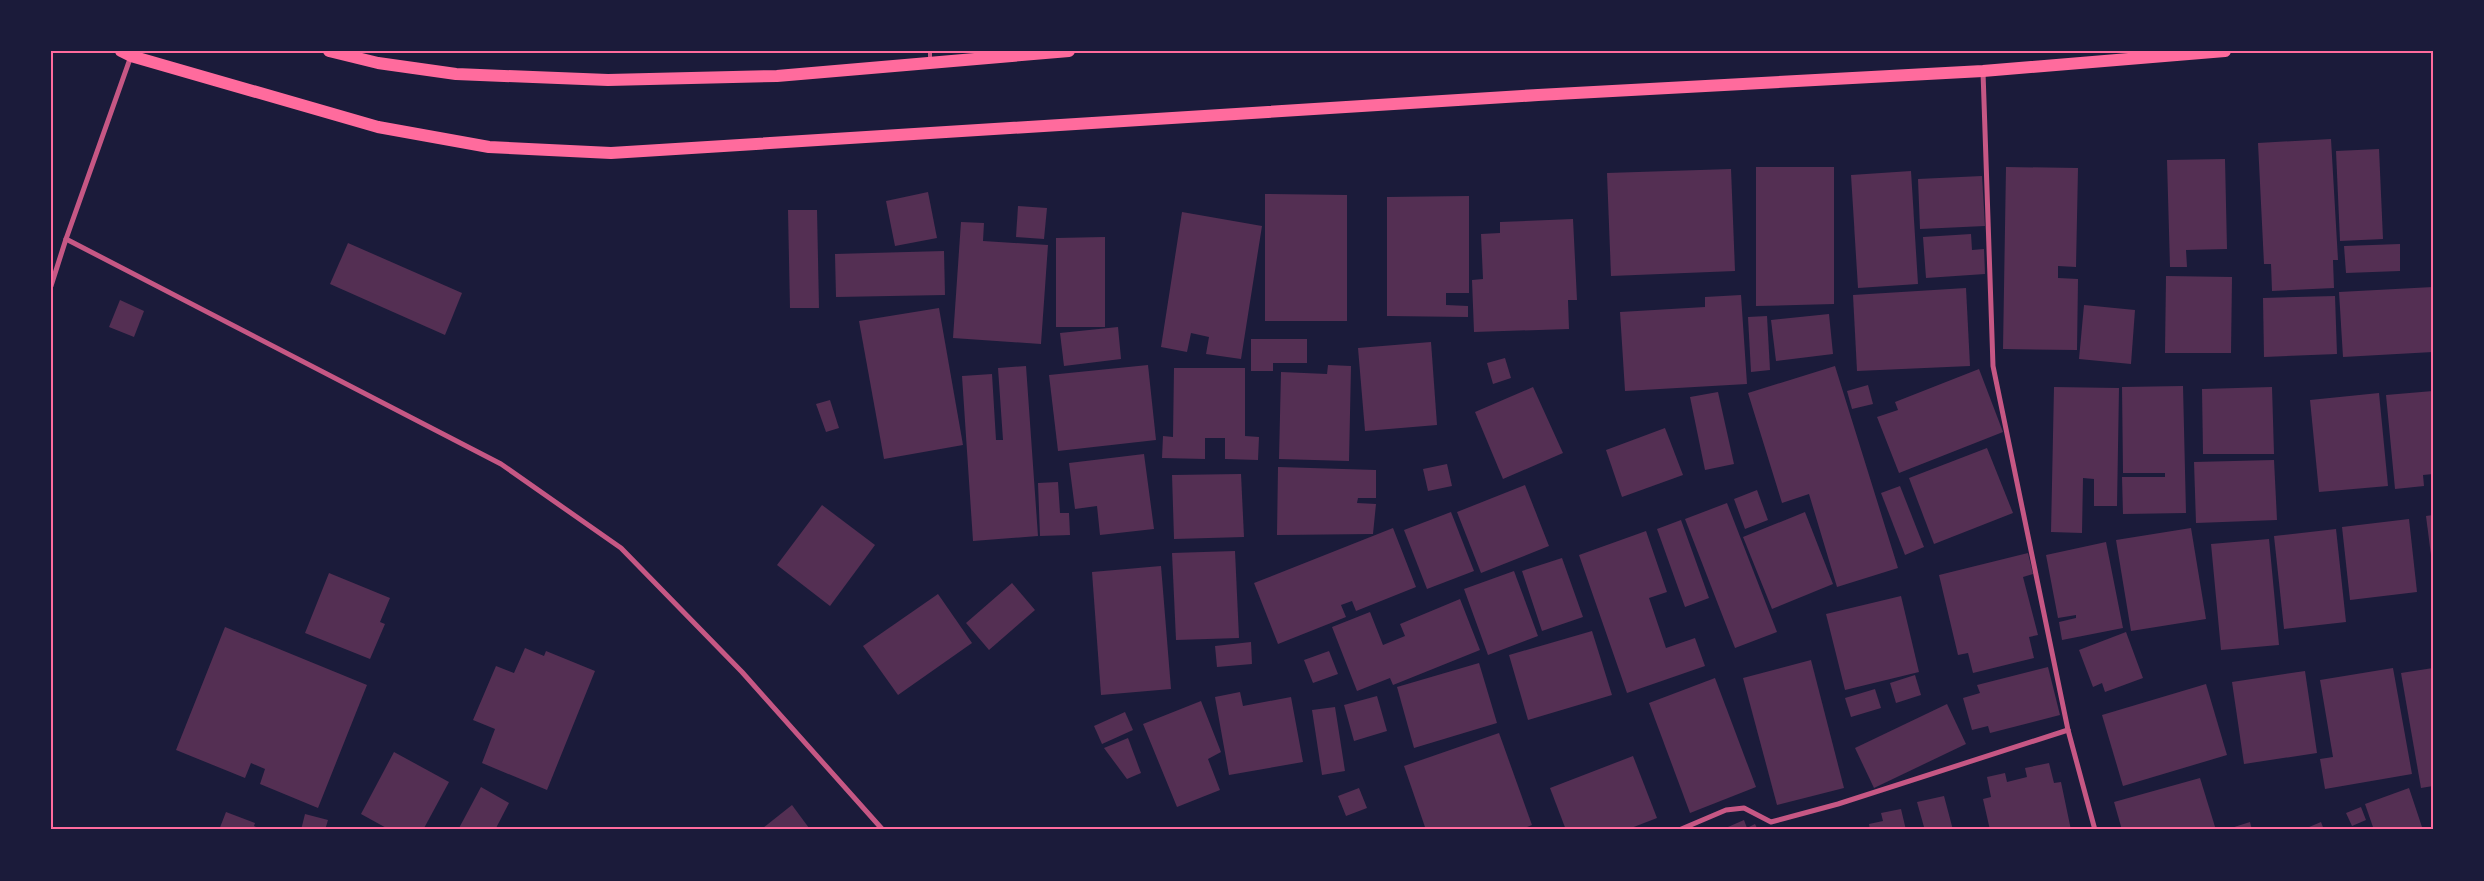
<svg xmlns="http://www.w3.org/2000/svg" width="2484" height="881" font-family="'PT Sans Narrow',sans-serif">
	<rect width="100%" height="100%" fill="#1b1b3a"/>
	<g fill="#542f53">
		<polygon points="2331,139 2338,260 2333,260 2334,288 2272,291 2271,264 2264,264 2258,143"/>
		<polygon points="2379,149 2383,239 2340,241 2336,151"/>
		<polygon points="2225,159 2227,249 2186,250 2187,267 2170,267 2167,160"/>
		<polygon points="1756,167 1834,167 1834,304 1756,306"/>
		<polygon points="2006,167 2078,168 2076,267 2058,266 2058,278 2078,279 2077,350 2003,349"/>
		<polygon points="1731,169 1735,271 1611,276 1607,173"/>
		<polygon points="1911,171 1918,284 1858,288 1851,175"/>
		<polygon points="1982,176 1985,226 1920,229 1918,179"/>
		<polygon points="928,192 937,238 895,246 886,201"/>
		<polygon points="1265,194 1347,195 1347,321 1265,321"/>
		<polygon points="1469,196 1469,293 1446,293 1446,305 1468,306 1468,317 1387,316 1387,197"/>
		<polygon points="1018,206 1047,208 1044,239 1016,237"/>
		<polygon points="788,210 817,210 819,308 790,308"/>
		<polygon points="1182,212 1262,226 1241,359 1206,354 1209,337 1191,333 1187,352 1161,347"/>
		<polygon points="1573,219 1577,300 1568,300 1569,329 1474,332 1472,280 1483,279 1481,234 1500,233 1500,222"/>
		<polygon points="961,222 984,223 983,241 1048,245 1041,344 953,338"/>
		<polygon points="1971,234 1972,250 1984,249 1985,274 1926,278 1923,237"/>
		<polygon points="1105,237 1105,327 1056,327 1056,238"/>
		<polygon points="348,243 462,293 445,335 330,284"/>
		<polygon points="2400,244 2400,271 2346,273 2344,246"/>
		<polygon points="944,251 945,295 836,297 835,254"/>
		<polygon points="2166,276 2232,277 2231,353 2165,353"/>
		<polygon points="2433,287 2433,352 2343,357 2339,292"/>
		<polygon points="1966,288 1970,366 1857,371 1853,295"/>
		<polygon points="1741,295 1747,384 1625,391 1620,312 1705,307 1705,297"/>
		<polygon points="2335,296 2337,354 2264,357 2263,298"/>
		<polygon points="120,300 144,311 134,337 109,327"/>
		<polygon points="2084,305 2135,310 2131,364 2079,359"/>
		<polygon points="939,308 963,445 884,459 859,321"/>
		<polygon points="1829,314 1833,354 1776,361 1771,320"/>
		<polygon points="1767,316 1770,370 1751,372 1748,317"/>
		<polygon points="1118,327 1121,359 1064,366 1060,333"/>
		<polygon points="1251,339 1307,339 1307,363 1273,363 1273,371 1251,371"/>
		<polygon points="1431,342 1437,425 1365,431 1358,348"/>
		<polygon points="1505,358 1511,378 1493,384 1487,363"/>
		<polygon points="1148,365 1156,440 1058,451 1049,375"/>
		<polygon points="1328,365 1351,366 1349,461 1279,459 1281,372 1327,374"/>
		<polygon points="1026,366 1038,536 973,541 962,376 992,374 996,440 1003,440 998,368"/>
		<polygon points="1835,366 1898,568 1837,587 1809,494 1782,503 1748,393"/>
		<polygon points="1174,368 1245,368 1245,436 1259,437 1258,460 1225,459 1225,438 1205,438 1205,459 1162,458 1163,436 1173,437"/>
		<polygon points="1979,369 2003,432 1899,473 1877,417 1898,410 1895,402"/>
		<polygon points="1868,385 1873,404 1852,409 1847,391"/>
		<polygon points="2183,386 2186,513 2123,514 2122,477 2165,477 2165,473 2123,473 2122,387"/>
		<polygon points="1533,387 1563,453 1503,479 1475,412"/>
		<polygon points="2054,387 2119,388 2117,506 2094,506 2094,479 2083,478 2082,533 2051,532"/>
		<polygon points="2272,387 2274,454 2203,454 2202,389"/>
		<polygon points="2433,391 2433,474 2423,475 2424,486 2395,489 2386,395"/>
		<polygon points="1718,392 1734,464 1705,470 1690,397"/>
		<polygon points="2379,393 2388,486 2319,492 2310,400"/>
		<polygon points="830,400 839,428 826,432 816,404"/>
		<polygon points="1665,428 1683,475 1622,497 1606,450"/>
		<polygon points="1987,448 2013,513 1934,544 1909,478"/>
		<polygon points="1144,454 1154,529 1100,535 1097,506 1075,509 1069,463"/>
		<polygon points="2274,460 2277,520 2196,523 2194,462"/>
		<polygon points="1447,464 1452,486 1428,491 1423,469"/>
		<polygon points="1278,467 1376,470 1376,498 1358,498 1357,503 1376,504 1373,534 1277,535"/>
		<polygon points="1241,474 1244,537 1174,539 1172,475"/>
		<polygon points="1058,482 1060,513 1069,513 1070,535 1040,536 1038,483"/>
		<polygon points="1525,485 1549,546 1481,573 1457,512"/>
		<polygon points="1900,486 1924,547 1905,555 1881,493"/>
		<polygon points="1757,490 1768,520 1745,529 1734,499"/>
		<polygon points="1727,503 1777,632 1735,648 1685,519"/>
		<polygon points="822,505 875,545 830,606 777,565"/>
		<polygon points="1451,512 1474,571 1427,589 1404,530"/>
		<polygon points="1805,512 1833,584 1772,609 1743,537"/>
		<polygon points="2433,515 2433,562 2432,563 2426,516"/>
		<polygon points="2409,519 2417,592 2350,600 2342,527"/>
		<polygon points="1681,520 1709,598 1685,607 1657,529"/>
		<polygon points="1393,528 1416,587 1356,611 1352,601 1341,605 1346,617 1278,644 1254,583"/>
		<polygon points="2191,528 2206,619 2131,631 2116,540"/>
		<polygon points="2336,529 2346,622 2284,629 2274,536"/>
		<polygon points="1646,531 1667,592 1649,598 1666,648 1695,638 1705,666 1627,693 1579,555"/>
		<polygon points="2269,539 2279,645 2221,650 2211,544"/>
		<polygon points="2106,542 2123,628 2062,640 2059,622 2076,618 2076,615 2058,618 2046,555"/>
		<polygon points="1235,551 1239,638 1176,640 1172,553"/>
		<polygon points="2028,553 2033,574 2023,577 2038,635 2029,637 2034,658 1973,673 1968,653 1958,655 1939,575"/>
		<polygon points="1562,558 1583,617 1542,631 1522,571"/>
		<polygon points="1161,566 1171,689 1101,695 1092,572"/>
		<polygon points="1514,571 1538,636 1488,655 1464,589"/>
		<polygon points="329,573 390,598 380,622 385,624 370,659 305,633"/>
		<polygon points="1012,583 1035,610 989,650 966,623"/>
		<polygon points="938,594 972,643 898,695 863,646"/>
		<polygon points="1901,596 1919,672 1845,690 1826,614"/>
		<polygon points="1460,599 1480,650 1393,685 1390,678 1357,691 1332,627 1370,612 1383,645 1405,636 1400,624"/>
		<polygon points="225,627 367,685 318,808 260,784 265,769 251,763 245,778 176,750"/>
		<polygon points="1592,631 1612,695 1528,720 1509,655"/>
		<polygon points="2126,632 2143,678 2105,692 2102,683 2093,687 2079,650"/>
		<polygon points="1251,642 1252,664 1217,667 1215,646"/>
		<polygon points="525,648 544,656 546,651 595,671 547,790 482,763 495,729 473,720 496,666 514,673"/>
		<polygon points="1329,651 1338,674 1313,683 1304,660"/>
		<polygon points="1811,660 1844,788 1777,805 1743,678"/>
		<polygon points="1479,663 1497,723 1414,748 1397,687"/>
		<polygon points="2048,667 2060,715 1990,733 1988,726 1972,730 1963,698 1980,693 1977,685"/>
		<polygon points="2393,668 2412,774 2325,789 2320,759 2333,757 2320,680"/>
		<polygon points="2433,668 2433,786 2421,788 2401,673"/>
		<polygon points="2305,671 2317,753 2244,764 2232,682"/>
		<polygon points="1915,675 1921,695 1896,703 1890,683"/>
		<polygon points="1715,678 1756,787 1690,813 1649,703"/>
		<polygon points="2206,684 2227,755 2123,786 2102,715"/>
		<polygon points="1875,689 1881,708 1851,717 1845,698"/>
		<polygon points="1240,692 1243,706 1291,697 1303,762 1229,775 1215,697"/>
		<polygon points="1377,696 1387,731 1354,741 1344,705"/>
		<polygon points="1201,701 1221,752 1208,759 1220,790 1177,807 1143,724"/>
		<polygon points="1947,704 1966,744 1874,788 1855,748"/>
		<polygon points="1335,707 1345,771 1322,775 1312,710"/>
		<polygon points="1125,712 1133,730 1102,744 1094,726"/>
		<polygon points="1499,733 1532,825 1520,830 1426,830 1404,766"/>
		<polygon points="1128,738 1141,773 1127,779 1104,748"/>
		<polygon points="394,752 449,782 423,830 390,830 361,814"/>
		<polygon points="1633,756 1657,818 1626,830 1566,830 1550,788"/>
		<polygon points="2049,763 2054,783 2061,782 2071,830 1990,830 1983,799 1991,797 1987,777 2005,773 2007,782 2027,777 2025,768"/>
		<polygon points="2200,778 2216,830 2122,830 2114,802"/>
		<polygon points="481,787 509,803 495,830 458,830"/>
		<polygon points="1359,788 1367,808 1346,816 1338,796"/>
		<polygon points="2409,788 2423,830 2374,830 2365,804"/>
		<polygon points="1944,796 1953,830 1914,830 1924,827 1917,802"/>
		<polygon points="792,805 809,828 806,830 764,830 763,828"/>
		<polygon points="2361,807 2366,820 2352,826 2346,813"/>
		<polygon points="1901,809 1906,830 1870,830 1869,824 1883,821 1881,813"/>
		<polygon points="226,812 255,823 254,826 262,830 219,830"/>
		<polygon points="305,814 328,820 325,830 301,830"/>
		<polygon points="1744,820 1747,828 1755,824 1758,830 1721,830"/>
		<polygon points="2250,822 2252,830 2228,830 2228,829"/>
		<polygon points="2321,822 2324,830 2302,830"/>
	</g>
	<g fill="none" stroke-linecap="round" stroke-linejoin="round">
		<polyline stroke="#c65784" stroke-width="4" points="930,51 930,61"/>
		<g stroke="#c65784" stroke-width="5">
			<polyline points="1983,72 1993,366 2068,730 2095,830"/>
			<polyline points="66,239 501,464 621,548 742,672 883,830"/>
			<polyline points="51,286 66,239 131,56"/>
			<polyline points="1679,830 1726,810 1744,808 1771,822 1838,804 2068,730"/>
		</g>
		<g stroke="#ff6b9d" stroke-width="12">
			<polyline points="121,51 131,56 378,127 489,147 611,153 1538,95 1983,71 2225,51"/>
			<polyline points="329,51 378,63 456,74 608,80 777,76 1069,51"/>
		</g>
	</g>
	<rect width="2484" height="881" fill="none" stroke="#1b1b3a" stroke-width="105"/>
	<rect x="52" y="52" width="2380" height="776" fill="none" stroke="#ff6b9d" stroke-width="2"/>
</svg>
